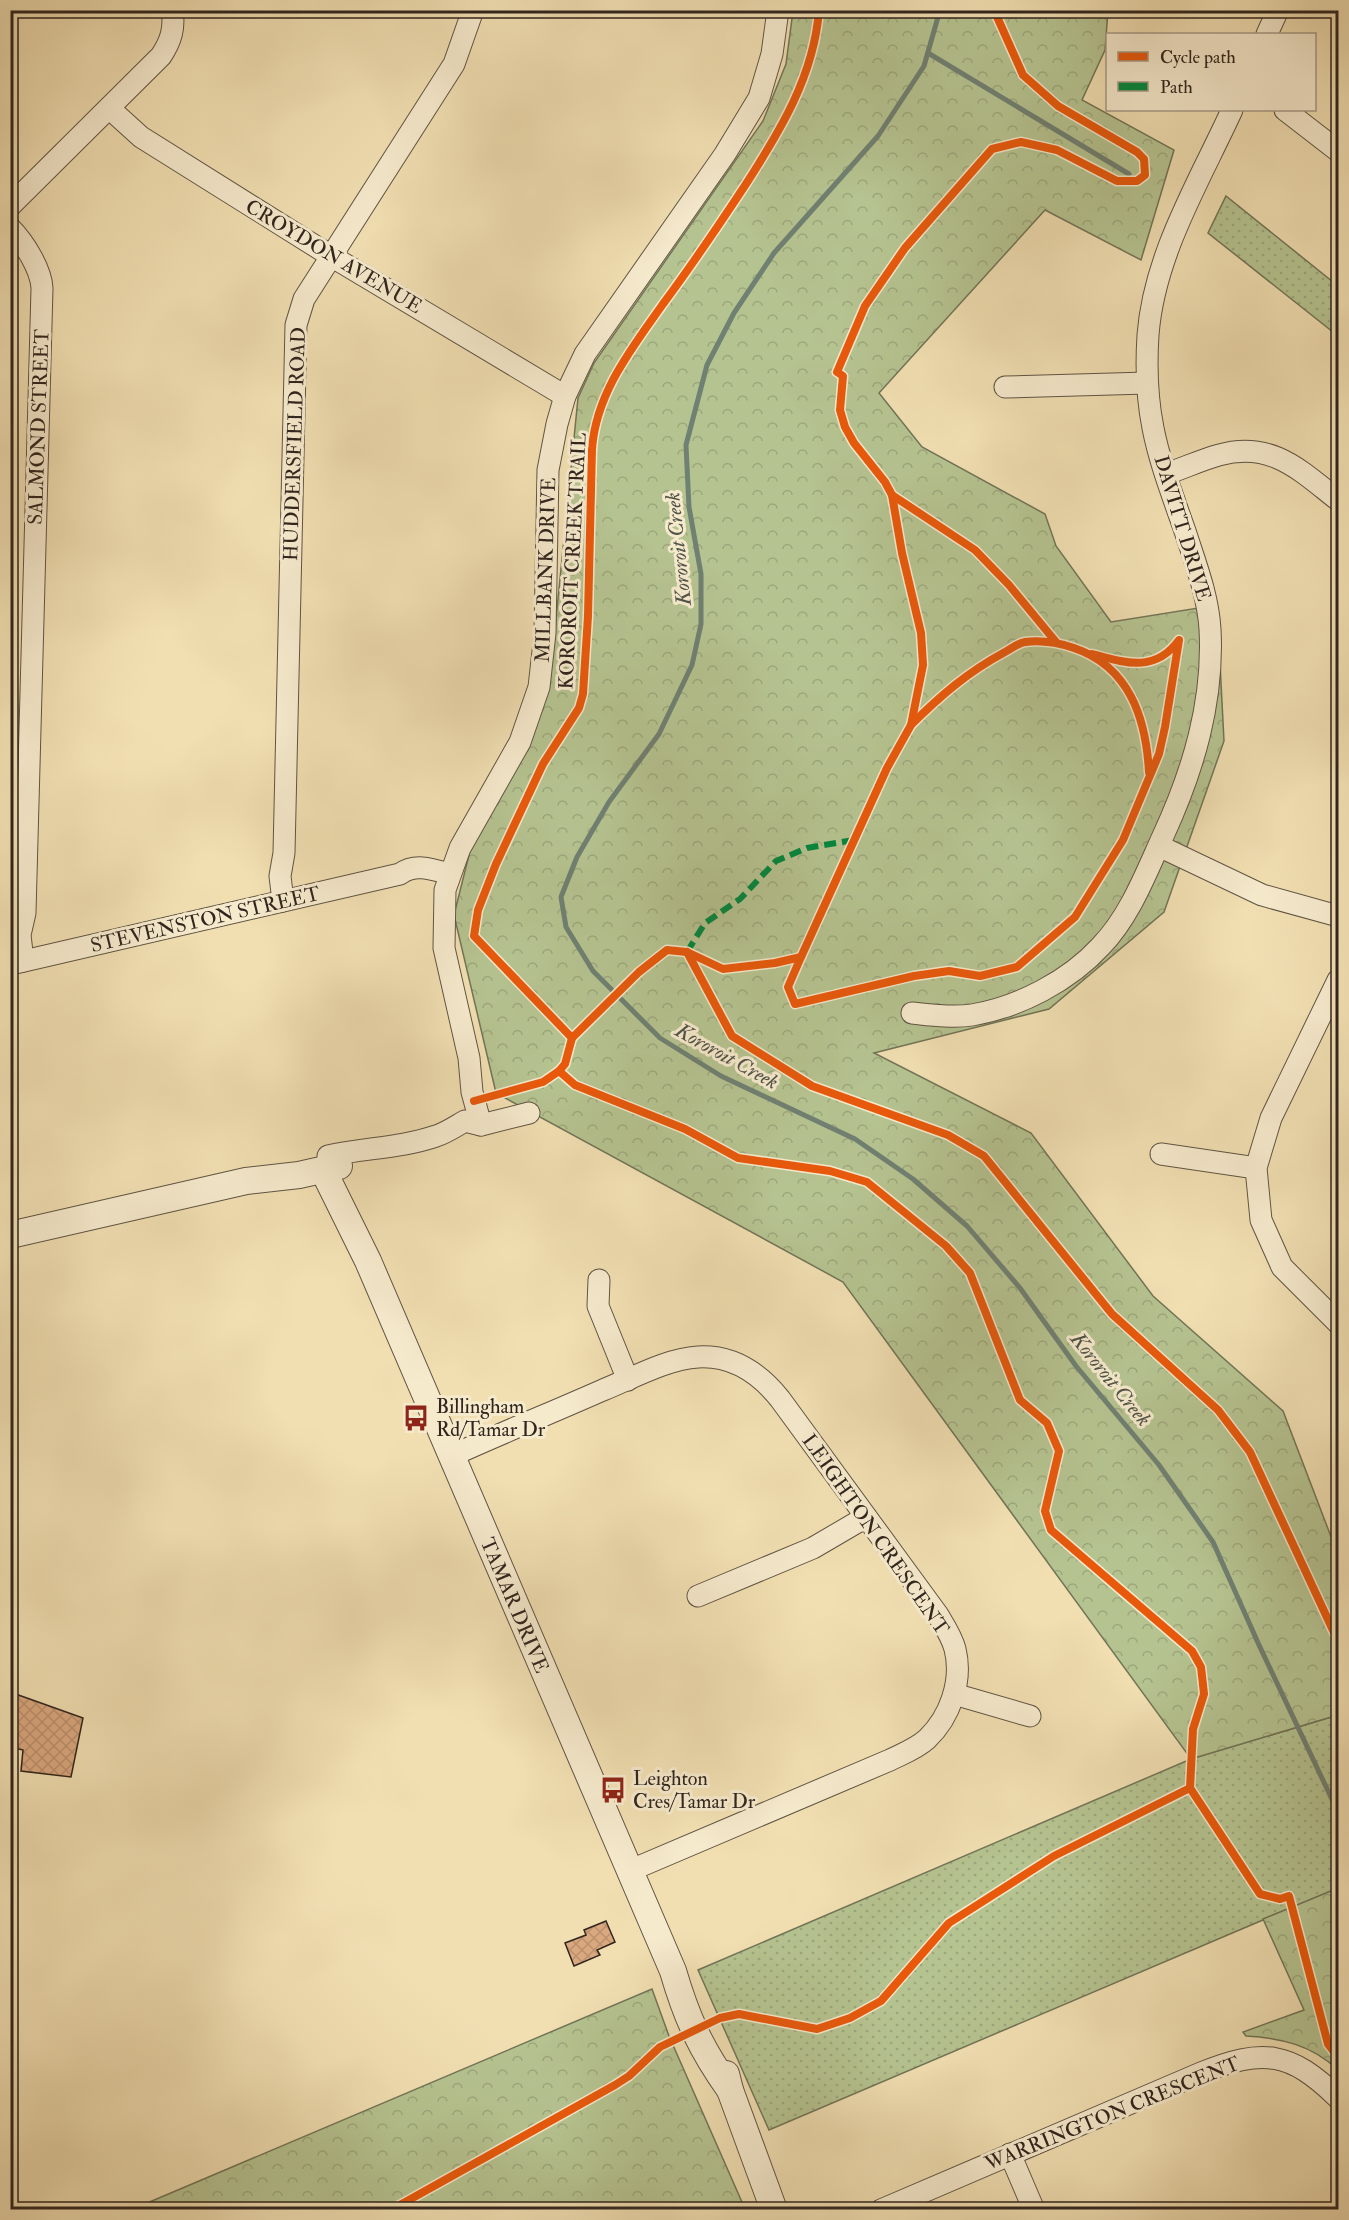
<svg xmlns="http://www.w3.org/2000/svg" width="1349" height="2220" font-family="'IM FELL Double Pica',serif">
	<defs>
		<pattern id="grass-dots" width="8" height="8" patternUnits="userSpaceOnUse" patternTransform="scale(1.5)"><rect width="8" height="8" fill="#b5c390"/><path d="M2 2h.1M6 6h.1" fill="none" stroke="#9ca77c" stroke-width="1.8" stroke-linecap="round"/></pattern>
		<pattern id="park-crowns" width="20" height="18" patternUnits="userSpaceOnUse" patternTransform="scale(1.5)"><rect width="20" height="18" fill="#b5c390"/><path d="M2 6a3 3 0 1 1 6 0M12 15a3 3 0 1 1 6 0" fill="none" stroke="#9ca77c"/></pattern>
		<pattern id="building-cross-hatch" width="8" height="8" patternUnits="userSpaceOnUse" patternTransform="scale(1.5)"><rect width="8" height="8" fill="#daa87f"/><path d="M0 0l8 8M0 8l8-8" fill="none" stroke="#bb906d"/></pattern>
	</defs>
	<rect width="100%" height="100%" fill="#f1dfb2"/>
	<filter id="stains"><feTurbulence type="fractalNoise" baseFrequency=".00333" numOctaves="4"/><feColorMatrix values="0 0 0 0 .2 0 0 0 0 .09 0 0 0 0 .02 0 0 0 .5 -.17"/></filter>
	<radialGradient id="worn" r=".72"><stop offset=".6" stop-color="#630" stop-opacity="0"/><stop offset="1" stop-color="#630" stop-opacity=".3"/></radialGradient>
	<g fill="url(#grass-dots)" stroke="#727457" stroke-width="1.5">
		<polygon points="1226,196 1338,286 1338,336 1208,233"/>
		<polygon points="1338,1715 1338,1888 769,2130 698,1970 1191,1759"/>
	</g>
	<g fill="url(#park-crowns)" stroke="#727457" stroke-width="1.5">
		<polygon points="793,11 1108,11 1105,50 1082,100 1174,150 1141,260 1045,210 879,393 922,447 1045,514 1056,546 1111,622 1217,605 1224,741 1164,912 1049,1009 874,1053 1031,1133 1153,1296 1283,1411 1338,1555 1338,1715 1191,1759 843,1282 496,1093 454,915 472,843 552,659 578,398 594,363 763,121 786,64"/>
		<path d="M1338,1888V2070C1312,2045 1281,2038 1246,2036L1243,2032L1304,2010L1263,1919Z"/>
		<polygon points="652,1989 669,2036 745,2209 133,2209"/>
	</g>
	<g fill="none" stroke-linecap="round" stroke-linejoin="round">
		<g stroke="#708072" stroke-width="5">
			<polyline points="940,10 924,66 878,136 774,253 734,313 707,365 686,445 689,507 701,574 701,624 692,665 659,734 609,802 577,857 561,897 566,927 593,971 660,1038 721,1076 855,1139 913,1179 967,1226 1020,1288 1076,1366 1159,1465 1213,1542 1259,1645 1338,1812"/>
			<polyline points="928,53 1129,174"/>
		</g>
	</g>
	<g fill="url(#building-cross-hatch)" stroke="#30251e" stroke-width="1.5">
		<polygon points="10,1692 83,1718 71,1777 21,1771 23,1750 10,1747"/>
		<polygon points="606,1921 615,1942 597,1950 600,1955 574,1966 565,1943 586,1935 584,1930"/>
	</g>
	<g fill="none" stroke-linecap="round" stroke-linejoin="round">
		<g stroke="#605443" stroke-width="23">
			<g id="minor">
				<polyline points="1267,34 1278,10"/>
				<polyline points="109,108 141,137 331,256 565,396"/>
				<polyline points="1285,110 1338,151"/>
				<path d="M10,206L161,56C171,41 175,28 172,10"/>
				<path d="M10,228C24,242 41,269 42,288L25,913L20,935L23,961"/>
				<polyline points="1005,387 1147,383"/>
				<path d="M1166,474C1184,468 1201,460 1219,455C1271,440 1301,471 1338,500"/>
				<polyline points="1159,846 1262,895 1338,916"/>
				<polyline points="283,901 280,876 284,853 296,325 304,299 454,64 473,10"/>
				<path d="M11,964L400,874C415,863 432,869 449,874"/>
				<polyline points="1338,980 1271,1118 1256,1168 1261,1220 1282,1267 1338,1323"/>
				<path d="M912,1013C931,1015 952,1018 972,1015C1019,1007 1069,981 1101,946C1130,916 1146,873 1163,836C1193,771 1214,702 1210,629C1208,596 1196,565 1186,534C1174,499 1160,464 1153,428C1147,398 1146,366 1148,335C1154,255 1199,182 1232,110"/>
				<polyline points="481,1125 472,1092 469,1058 444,948 445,890 460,848 520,742 539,687 545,633 548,470 557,424 565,396 585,354 725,154 759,98 772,54 778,10"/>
				<polyline points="1161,1154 1256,1168"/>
				<path d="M328,1156C363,1148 401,1148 436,1136C446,1133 456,1126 465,1121L481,1125L529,1113"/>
				<polyline points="599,1280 598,1306 628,1380"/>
				<path d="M451,1456C502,1433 553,1412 603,1390C633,1378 666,1359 698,1357C733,1355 760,1374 780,1399L938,1615C944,1625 952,1637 955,1649C963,1681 950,1717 927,1739C916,1749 902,1754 890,1760L629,1871"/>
				<polyline points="698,1596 813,1548 866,1517"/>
				<polyline points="954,1694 1030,1716"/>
				<polyline points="1010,2154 1034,2210"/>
				<path d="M881,2210L1201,2073C1263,2048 1290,2051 1338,2098"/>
			</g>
		</g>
		<g stroke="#605443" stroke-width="28">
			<g id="tertiary">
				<path d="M323,1170L368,1261L673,1971C687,2019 701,2049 730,2090"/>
				<polyline points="10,1235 246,1181 299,1175 339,1166"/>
				<polyline points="726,2074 730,2090 774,2210"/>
			</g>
		</g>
		<use href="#minor" stroke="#f6eacd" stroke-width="21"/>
		<use href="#tertiary" stroke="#f6eacd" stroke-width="26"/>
		<polyline stroke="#00873e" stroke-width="6" stroke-dasharray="12 6" stroke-linecap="butt" points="687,952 705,923 740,899 776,861 807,848 854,840"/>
		<g stroke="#f6eacd" stroke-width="11">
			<g id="cycleway">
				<polyline points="994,10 1023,75 1058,106 1137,152 1144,159 1145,175 1137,181 1117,181 1057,150 1021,142 992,149 905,248 865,306 837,372 843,376 840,410 845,427 854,443 885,482 892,495 902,553 921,633 923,665 911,725 887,768 801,957 775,963 723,969 687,952 667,950 639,972 572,1038 565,1064 559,1071 575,1085 685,1129 738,1158 830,1171 867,1182 946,1246 970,1273 1020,1400 1047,1423 1059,1451 1045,1511 1051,1530 1192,1651 1201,1667 1204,1694 1193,1729 1190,1788 1260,1894 1280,1899 1289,1896 1328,2044 1338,2057"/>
				<polyline points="892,495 975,550 1009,585 1056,642"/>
				<path d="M911,725C941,695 968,672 1005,652C1011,649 1018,643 1025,642C1042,640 1059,643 1074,648C1130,667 1146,719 1149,772"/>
				<polyline points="687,952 732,1036 812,1086 948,1135 984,1156 1112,1314 1218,1410 1250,1452 1338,1641"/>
				<path d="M801,957L788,987L795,1004L914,976L949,971L980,976L1017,967L1075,917L1123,840L1159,754L1165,727L1179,640C1155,673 1126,663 1092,654"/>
				<path d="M572,1038L474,936L478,910L496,864L543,764L579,708L583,694L588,616L592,449C596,393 632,348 663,304C692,265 719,225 746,184C780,131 814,76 819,10"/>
				<polyline points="474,1101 543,1082 559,1071"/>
				<polyline points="391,2210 615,2085 629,2076 660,2047 720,2018 739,2014 817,2029 850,2018 881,2001 949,1923 1054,1856 1190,1788"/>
			</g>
		</g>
		<use href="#cycleway" stroke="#e8590c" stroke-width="8"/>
	</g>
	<defs>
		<g id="bus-bare" transform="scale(2.07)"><path d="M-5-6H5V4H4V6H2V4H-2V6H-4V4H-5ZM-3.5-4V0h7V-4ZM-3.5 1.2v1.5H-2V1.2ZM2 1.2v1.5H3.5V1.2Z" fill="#8f2418" stroke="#f6eacd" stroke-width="2.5" paint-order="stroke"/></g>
	</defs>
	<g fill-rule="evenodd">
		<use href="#bus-bare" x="416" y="1418"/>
		<use href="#bus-bare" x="613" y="1790"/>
	</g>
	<g text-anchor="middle" stroke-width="6" stroke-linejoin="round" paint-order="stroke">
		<g font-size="20" fill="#30251e" stroke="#f6eacd">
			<text transform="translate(334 256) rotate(31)" y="7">CROYDON AVENUE</text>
			<text transform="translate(38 427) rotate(-88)" y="7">SALMOND STREET</text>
			<text transform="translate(294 444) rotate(-88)" y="7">HUDDERSFIELD ROAD</text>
			<text transform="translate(1183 528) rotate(73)" y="7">DAVITT DRIVE</text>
			<text transform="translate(572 561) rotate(-87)" y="7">KOROROIT CREEK TRAIL</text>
			<text transform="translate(545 570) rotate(-88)" y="7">MILLBANK DRIVE</text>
			<text transform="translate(205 919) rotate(-13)" y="7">STEVENSTON STREET</text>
			<text transform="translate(876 1534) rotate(55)" y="7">LEIGHTON CRESCENT</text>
			<text transform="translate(515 1605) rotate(67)" y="7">TAMAR DRIVE</text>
			<text transform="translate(1112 2113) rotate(-22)" y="7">WARRINGTON CRESCENT</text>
		</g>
		<g font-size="20" fill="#30251e" stroke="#f6eacd" text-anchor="start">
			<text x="436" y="1413">Billingham<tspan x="436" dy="23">Rd/Tamar Dr</tspan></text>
			<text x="633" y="1785">Leighton<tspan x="633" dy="23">Cres/Tamar Dr</tspan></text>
		</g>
		<g font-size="21" font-style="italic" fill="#505348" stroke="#f6eacd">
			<text transform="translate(678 549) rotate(-96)" y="7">Kororoit Creek</text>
			<text transform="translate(727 1056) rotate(29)" y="7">Kororoit Creek</text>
			<text transform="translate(1111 1379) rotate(51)" y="7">Kororoit Creek</text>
		</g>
	</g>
	<rect width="1349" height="2220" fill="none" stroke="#f1dfb2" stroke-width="36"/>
	<rect x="12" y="12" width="1325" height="2196" fill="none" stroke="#30251e" stroke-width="3"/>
	<rect x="18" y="18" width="1313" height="2184" fill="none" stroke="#30251e" stroke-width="1.5"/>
	<rect x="1106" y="33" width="210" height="78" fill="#f6eacd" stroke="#a79b87" stroke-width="1.5"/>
	<rect x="1118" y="52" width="30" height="9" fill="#e8590c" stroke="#a79b87" stroke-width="1.5"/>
	<text x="1160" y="63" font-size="18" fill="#30251e">Cycle path</text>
	<rect x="1118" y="82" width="30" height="9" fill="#00873e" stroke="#a79b87" stroke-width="1.5"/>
	<text x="1160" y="93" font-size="18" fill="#30251e">Path</text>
	<rect width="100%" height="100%" filter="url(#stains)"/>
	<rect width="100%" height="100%" fill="url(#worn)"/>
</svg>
